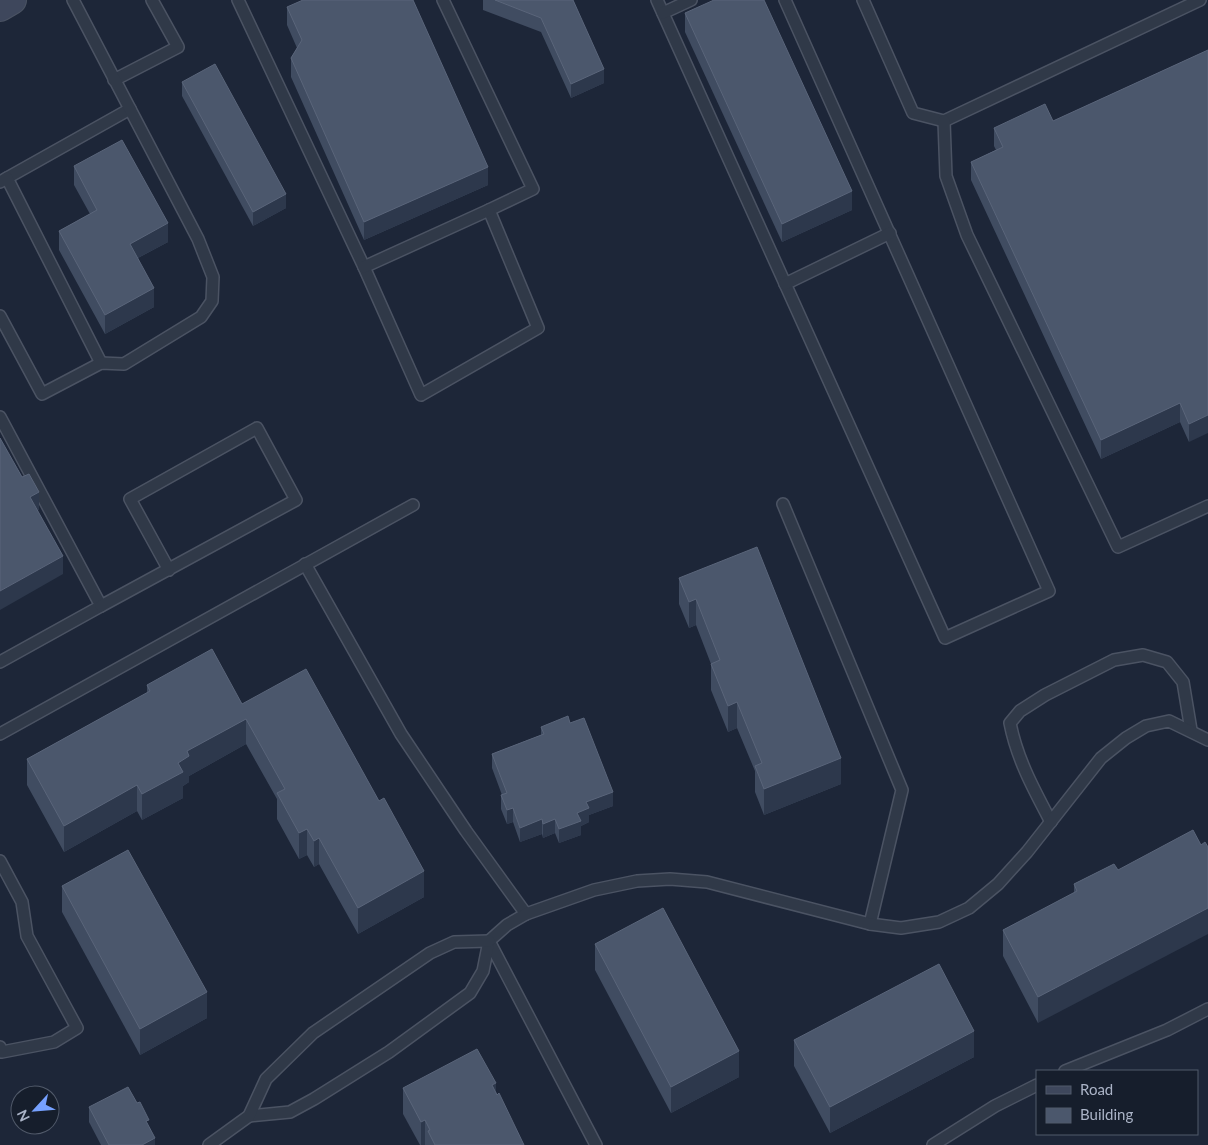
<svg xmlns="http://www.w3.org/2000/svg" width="1208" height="1145" font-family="Lato,sans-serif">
	<rect width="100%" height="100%" fill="#1d2638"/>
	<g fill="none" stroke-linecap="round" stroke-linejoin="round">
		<g stroke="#4b5363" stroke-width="14">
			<g id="service">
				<polyline points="238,0 364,267 421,395 538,328 489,210 533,189 443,0"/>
				<polyline points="657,0 945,638 1049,591 785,0"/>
				<polyline points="863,0 913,113 944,121 1200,0"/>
				<polyline points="663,13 691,0"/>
				<polyline points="114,80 178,47 152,0"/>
				<polyline points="944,121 946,176 967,235 1118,547 1208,506"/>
				<polyline points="7,178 130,109"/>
				<polyline points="0,182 7,178 101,363"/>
				<polyline points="364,267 489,210"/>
				<polyline points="785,284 890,233"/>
				<polyline points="0,316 42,394 101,363 124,364 201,317 212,301 213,277 198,239 73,0"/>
				<polyline points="0,417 101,606 0,662"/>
				<polyline points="783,504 902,790 870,924"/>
				<polyline points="305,564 401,734 466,831 526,914"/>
				<polyline points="101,606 296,500 257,428 130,499 169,570"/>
				<polyline points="0,734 413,505"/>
				<path d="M1051,822C1034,790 1017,759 1010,723L1020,711L1045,695L1114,660L1143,655L1167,662L1183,682L1191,730"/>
				<polyline points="0,861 22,902 27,936 77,1028 54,1042 2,1052 0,1047"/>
				<polyline points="489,941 596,1145"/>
				<polyline points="1065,1071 1167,1030 1208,1009"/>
				<polyline points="249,1116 290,1112 314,1099 389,1052 470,993 483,971 489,941 507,925 526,914 594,890 637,881 670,879 707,882 870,924 901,928 939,922 969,908 998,884 1027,852 1101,758 1126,738 1146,726 1169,721 1208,740"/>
				<polyline points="209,1145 249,1116 266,1079 313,1033 430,953 454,942 489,941"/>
				<polyline points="933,1145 995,1106 1037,1085"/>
			</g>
		</g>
		<g stroke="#4b5363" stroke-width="30">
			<polyline id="secondary" points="0,7 12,0"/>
		</g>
		<use href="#service" stroke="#303948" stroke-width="11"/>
		<use href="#secondary" stroke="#3e475c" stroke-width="28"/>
	</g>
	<g fill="#404c61">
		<polygon points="483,0 573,0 604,83 571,98 541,32 483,10"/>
		<polygon points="287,7 488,185 364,240 291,77 291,58 297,48 287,25"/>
		<polygon points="685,13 852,210 782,242 685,32"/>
		<polygon points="1208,50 1189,442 1180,422 1101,459 971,180 971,162 996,150 994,146 994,128 1053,121"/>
		<polygon points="182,82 286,208 253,226 182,96"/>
		<polygon points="74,166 168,242 138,258 154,307 105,334 59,250 59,231 90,214 74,185"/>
		<polygon points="679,578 841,784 764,815 755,792 755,771 737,728 728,732 711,690 711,664 696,625 689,628 679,604"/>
		<polygon points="147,685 242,704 424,897 358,934 319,864 314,867 307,855 299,859 277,819 277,799 246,744 189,776 189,782 183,786 183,798 142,820 137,811 64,852 27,785 27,759 147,693"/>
		<polygon points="570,723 613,806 589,815 589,822 581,826 581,835 559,843 555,833 543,838 542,834 520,842 513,822 507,824 501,809 501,795 502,795 492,768 492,754 541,735 541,727"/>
		<polygon points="1114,864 1038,1023 1003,956 1003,930 1074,893 1074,884"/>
		<polygon points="62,886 207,1018 140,1055 62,912"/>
		<polygon points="595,944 739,1077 671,1113 595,970"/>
		<polygon points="794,1040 974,1057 830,1133 794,1066"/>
		<polygon points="403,1088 496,1092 524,1145 420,1145 403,1114"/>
		<polygon points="89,1107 149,1127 155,1145 101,1145 89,1122"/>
	</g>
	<g fill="#2d384c">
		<polygon points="604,69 604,83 571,98 571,84"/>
		<polygon points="488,167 488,185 364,240 364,222"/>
		<polygon points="852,191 852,210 782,242 782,224"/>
		<polygon points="286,194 286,208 253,226 253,212"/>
		<polygon points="168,223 168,242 130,262 130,244"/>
		<polygon points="154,288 154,307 105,334 105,315"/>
		<polygon points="1180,403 1180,422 1101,459 1101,440"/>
		<polygon points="1208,415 1208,433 1189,442 1189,424"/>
		<polygon points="39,492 39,510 30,515 30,497"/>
		<polygon points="63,556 63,574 0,610 0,591"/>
		<polygon points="696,599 696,625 689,628 689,602"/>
		<polygon points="737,702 737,728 728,732 728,706"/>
		<polygon points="246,719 246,744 189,776 189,782 183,786 183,798 142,820 142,794 178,763 187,751"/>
		<polygon points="841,758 841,784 764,815 764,789"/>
		<polygon points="137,785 137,811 64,852 64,826"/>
		<polygon points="613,792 613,806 589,815 589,822 581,826 581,835 559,843 559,829 577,813 586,802"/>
		<polygon points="513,808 513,822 507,824 507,810"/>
		<polygon points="542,819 542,834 520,842 520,828"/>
		<polygon points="555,819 555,833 543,838 543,824"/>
		<polygon points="307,829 307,855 299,859 299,833"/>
		<polygon points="319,838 319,864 314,867 314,841"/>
		<polygon points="424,871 424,897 358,934 358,908"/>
		<polygon points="1208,908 1208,934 1038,1023 1038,997"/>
		<polygon points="207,992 207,1018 140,1055 140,1029"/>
		<polygon points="974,1031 974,1057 830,1133 830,1107"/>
		<polygon points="739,1051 739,1077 671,1113 671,1087"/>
		<polygon points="496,1083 496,1109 492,1085"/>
		<polygon points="425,1120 425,1145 421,1145 421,1122"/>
		<polygon points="155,1138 155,1145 142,1145"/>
	</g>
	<g fill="#4b576c" stroke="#5a657a">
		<polygon points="303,0 413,0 488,167 364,222 291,58 302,40 287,7"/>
		<polygon points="495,0 573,0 604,69 571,84 541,18"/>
		<polygon points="714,0 764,0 852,191 782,224 685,13"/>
		<polygon points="1208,50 1208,415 1189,424 1180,403 1101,440 971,162 1003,147 994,128 1045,104 1053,121"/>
		<polygon points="215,64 286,194 253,212 182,82"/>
		<polygon points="122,140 168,223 130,244 154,288 105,315 59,231 97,210 74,166"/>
		<polygon points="0,438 22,477 29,474 39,492 30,497 63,556 0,591"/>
		<polygon points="757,547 841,758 764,789 755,766 762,763 737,702 728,706 711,664 720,660 696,599 689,602 679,578"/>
		<polygon points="212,649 242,704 306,669 379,801 384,798 424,871 358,908 319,838 314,841 307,829 299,833 277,793 285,789 246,719 187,751 189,756 178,763 183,772 142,794 137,785 64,826 27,759 150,691 147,685"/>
		<polygon points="568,716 570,723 584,718 613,792 586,802 589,808 577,813 581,821 559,829 555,819 543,824 542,819 520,828 513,808 507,810 501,795 507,793 492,754 544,734 541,727"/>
		<polygon points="1193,830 1201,845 1205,842 1208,847 1208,908 1038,997 1003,930 1077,891 1074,884 1114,864 1118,870"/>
		<polygon points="128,850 207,992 140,1029 62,886"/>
		<polygon points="663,908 739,1051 671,1087 595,944"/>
		<polygon points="939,964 974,1031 830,1107 794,1040"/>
		<polygon points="477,1049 496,1083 492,1085 497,1095 499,1093 524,1145 435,1145 428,1131 430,1130 425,1120 421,1122 403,1088"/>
		<polygon points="128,1087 137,1103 140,1102 149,1120 146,1121 155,1138 142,1145 109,1145 89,1107"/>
	</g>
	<rect x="1036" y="1070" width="162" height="65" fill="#161e2c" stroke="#515a6a"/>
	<rect x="1046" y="1086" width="25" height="8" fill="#3e475c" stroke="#515a6a"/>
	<text x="1080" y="1095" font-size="15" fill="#aab3c6">Road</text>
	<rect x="1046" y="1108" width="25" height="15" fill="#4b576c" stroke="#515a6a"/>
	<text x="1080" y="1120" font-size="15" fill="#aab3c6">Building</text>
	<g transform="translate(35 1110) rotate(244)"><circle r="24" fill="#161e2c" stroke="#515a6a"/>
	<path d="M0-4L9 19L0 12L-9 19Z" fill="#76a1ff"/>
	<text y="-8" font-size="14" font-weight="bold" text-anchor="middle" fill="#aab3c6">N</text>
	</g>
</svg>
